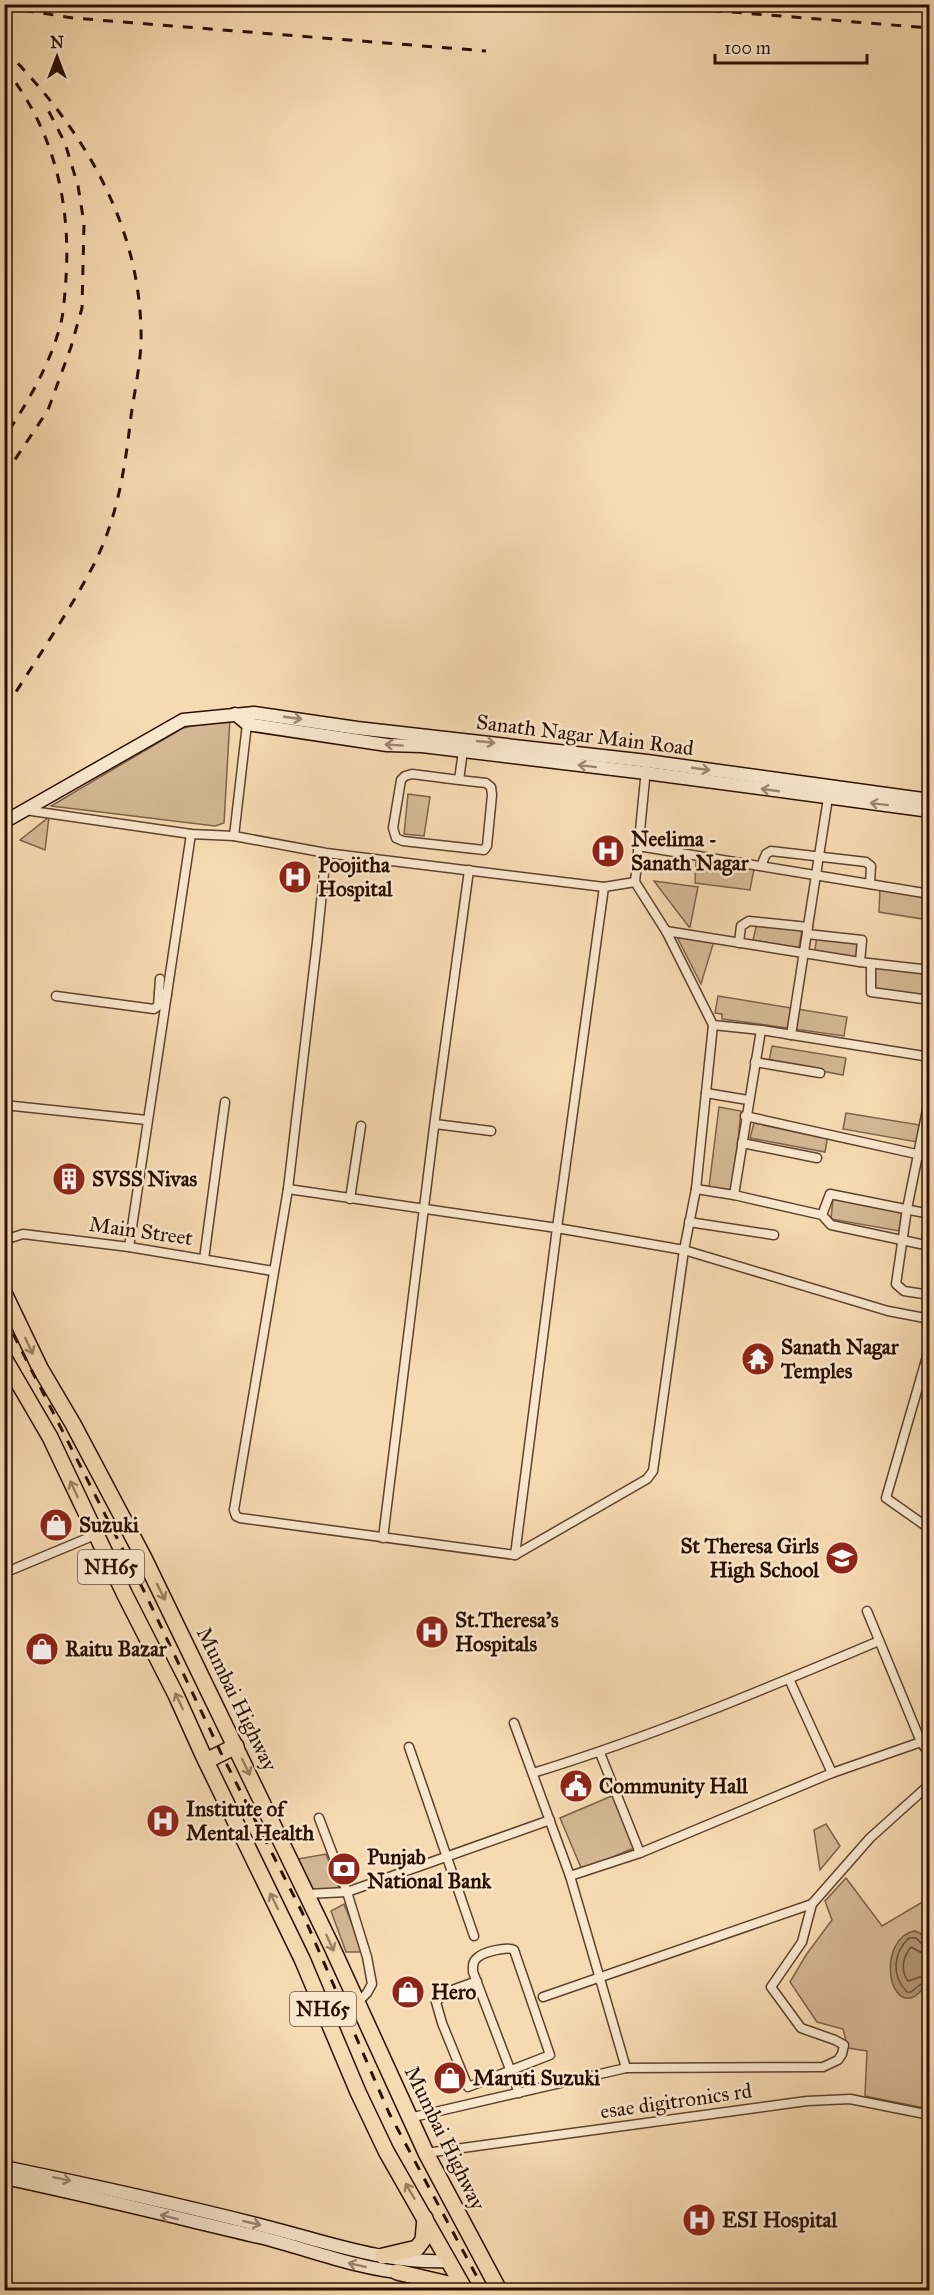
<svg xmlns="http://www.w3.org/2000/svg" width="934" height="2295" font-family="'IM FELL Great Primer',serif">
	<rect width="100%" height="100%" fill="#f6dab2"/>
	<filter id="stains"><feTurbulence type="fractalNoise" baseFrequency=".00333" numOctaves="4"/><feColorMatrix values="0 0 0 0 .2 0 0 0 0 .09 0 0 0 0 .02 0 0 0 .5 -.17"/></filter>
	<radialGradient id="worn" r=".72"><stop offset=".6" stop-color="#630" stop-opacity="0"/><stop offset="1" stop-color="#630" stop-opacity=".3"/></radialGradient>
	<g fill="#d3b794" stroke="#7e634a" stroke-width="1.5">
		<polygon points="230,718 224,823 215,826 51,806 183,728"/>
		<polygon points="408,794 430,797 424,836 404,834"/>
		<polygon points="49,817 45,850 20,840"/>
		<polygon points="696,862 754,869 750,890 695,883"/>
		<polygon points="654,881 698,887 690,927 689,927"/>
		<polygon points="880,888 929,894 929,920 879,912"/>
		<polygon points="757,923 802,929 799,948 753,940"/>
		<polygon points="677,937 714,941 701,984"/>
		<polygon points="817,937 863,942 860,961 814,954"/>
		<polygon points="874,965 929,975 929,999 871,991"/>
		<polygon points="718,996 847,1017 844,1036 722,1019 722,1014 715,1013"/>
		<polygon points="772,1046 846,1058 843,1075 769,1061"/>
		<polygon points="719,1107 741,1111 733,1191 709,1187"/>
		<polygon points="846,1113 920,1125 917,1142 843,1129"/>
		<polygon points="754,1123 828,1135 825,1152 750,1138"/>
		<polygon points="833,1199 902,1211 899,1231 831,1219"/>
		<polygon points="924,1218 929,1219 929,1240 922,1238"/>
		<polygon points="614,1795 634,1848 582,1870 560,1818"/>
		<polygon points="826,1824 840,1846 820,1870 814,1830"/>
		<polygon points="326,1854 339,1888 309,1890 298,1859"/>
		<polygon points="846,1878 882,1926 929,1898 929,2109 865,2096 867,2051 848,2048 843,2029 817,2022 790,1982 806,1955 832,1920 825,1901"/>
		<polygon points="344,1904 363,1952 346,1952 331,1911"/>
	</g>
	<path fill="#b19575" stroke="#7b5f46" stroke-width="1.5" d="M914,1931L920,1933L929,1944V1994L922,1990C919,1993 915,1997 911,1998C886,2003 880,1939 914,1931Z"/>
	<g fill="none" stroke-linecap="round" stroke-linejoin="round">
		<g stroke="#6e523a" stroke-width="1.5">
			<path d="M930,1947L924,1946L916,1938H909C893,1953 891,1976 907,1992H911L921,1984L930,1987"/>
			<path d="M930,1955L922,1953L911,1947C903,1957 900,1970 908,1981L920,1977L930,1978"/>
		</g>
		<g stroke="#5d422c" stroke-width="11">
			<g id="street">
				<polyline points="459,780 412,774 405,776 401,780 393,828 396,838 403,841 484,850 487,846 492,795 491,787 486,783 459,780 463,751"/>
				<polyline points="25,810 191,834 234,836 326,853 604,887 635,882 666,931 713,1025 696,1189 684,1250 653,1471 647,1479 515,1555 240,1518 236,1516 234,1510 288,1189 317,942 326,853"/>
				<polyline points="234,836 247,724"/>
				<polyline points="638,846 930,894"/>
				<polyline points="761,866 766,854 771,851 866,862 871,866 870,884"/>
				<polyline points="635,882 646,769"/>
				<polyline points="666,931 860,962 930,970"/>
				<polyline points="807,934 862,940 860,962"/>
				<polyline points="739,943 741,926 749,921 808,927"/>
				<polyline points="871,964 871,992 930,1000"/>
				<polyline points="159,993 160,979"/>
				<polyline points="56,996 154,1009 158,1006 159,993 167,994"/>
				<polyline points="713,1025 761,1030 930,1057"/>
				<polyline points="791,1035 828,798"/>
				<polyline points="755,1062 820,1073"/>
				<polyline points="706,1093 748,1100"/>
				<polyline points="930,1095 907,1209 896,1284 904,1291 930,1295"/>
				<polyline points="4,1105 147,1120"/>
				<polyline points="745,1116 930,1157"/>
				<polyline points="435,1124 491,1131"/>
				<polyline points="742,1143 817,1158"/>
				<polyline points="288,1189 557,1228 684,1250 888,1311 930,1319"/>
				<polyline points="696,1189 734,1195 822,1215 831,1225 930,1246"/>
				<polyline points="734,1195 761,1030"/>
				<polyline points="350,1199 361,1126"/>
				<polyline points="822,1215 830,1194 930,1214"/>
				<polyline points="689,1222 774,1235"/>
				<polyline points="4,1240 23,1234 129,1247 273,1271"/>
				<polyline points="129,1247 191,834"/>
				<polyline points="204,1259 225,1102"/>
				<polyline points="930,1346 886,1498 930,1529"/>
				<polyline points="4,1385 17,1380"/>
				<polyline points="383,1538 435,1119 469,870"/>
				<polyline points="515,1555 557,1228 604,887"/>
				<polyline points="4,1573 95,1535"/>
				<polyline points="867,1611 921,1742 930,1755"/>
				<polyline points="789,1679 832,1773"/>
				<polyline points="514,1723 570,1876 626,2068"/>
				<polyline points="409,1747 474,1936"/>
				<polyline points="600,1753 640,1853"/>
				<path d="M533,1773C651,1737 765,1689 879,1641"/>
				<polyline points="319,1818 347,1892 367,1957 372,1984 367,1993 357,2003"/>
				<polyline points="570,1876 640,1853 832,1773 921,1742"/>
				<polyline points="307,1894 347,1892 550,1820"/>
				<path d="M477,1981L444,1993L436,2002L442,2023L468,2087L550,2055L514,1950C507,1946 483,1952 477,1958C472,1962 473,1967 473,1972L519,2093"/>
				<polyline points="543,1997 812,1904 870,1838 930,1784"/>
				<polyline points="409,2118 626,2068 823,2067 838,2060 842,2054 844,2045 835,2040 801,2028 771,1987 802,1942 812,1904"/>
				<polyline points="426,2153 807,2101 850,2099 930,2115"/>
			</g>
		</g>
		<g stroke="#2a0f00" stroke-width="15">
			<g id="secondary">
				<polyline points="235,714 247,724 387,745 422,746 646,773 930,811"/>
				<polyline points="4,822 183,720 254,713 357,728 647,761 930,800"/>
				<path d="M4,2167C91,2185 178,2204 264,2226C324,2241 385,2264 448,2261"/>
				<path d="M4,2178C90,2196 174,2217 259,2237C308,2249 354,2268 405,2273"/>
			</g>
		</g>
		<g stroke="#2a0f00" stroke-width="18">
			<g id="highway">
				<polyline points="4,1293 40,1368 73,1424 144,1558 331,1945 426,2153 499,2290"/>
				<polyline points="4,1358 50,1437 125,1595 176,1695 203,1755 302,1959 358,2092 386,2151 465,2290"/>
				<polyline points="206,1761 236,1746"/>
				<polyline points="383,2256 417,2248 423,2240 425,2218"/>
				<polyline points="397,2272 457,2286 462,2290"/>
			</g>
		</g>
		<use href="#street" stroke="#f9e7cd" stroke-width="8"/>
		<use href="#secondary" stroke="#f9e7cd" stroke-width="12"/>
		<use href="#highway" stroke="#f6dab2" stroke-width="15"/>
		<g stroke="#2a0f00" stroke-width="3" stroke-dasharray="10 10" stroke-linecap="butt">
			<polyline points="632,4 930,28"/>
			<polyline points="4,7 73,18 486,51"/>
			<path d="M4,49C80,125 139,220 141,331C142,358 135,388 131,416C125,469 117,521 92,568C66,617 33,664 4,711"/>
			<path d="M4,67C53,128 71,201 66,278C65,292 64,309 61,323C50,365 28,402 4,438"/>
			<polyline points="4,476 48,410 71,347 82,308 84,223 78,186 65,143 45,104"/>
			<polyline points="4,1316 146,1595 222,1755 302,1912 389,2113 484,2290"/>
		</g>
	</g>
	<defs><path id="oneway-shaft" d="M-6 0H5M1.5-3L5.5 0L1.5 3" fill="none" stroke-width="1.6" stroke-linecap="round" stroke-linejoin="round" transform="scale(1.5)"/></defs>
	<g stroke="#9c8671">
		<use href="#oneway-shaft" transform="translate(293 718) rotate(8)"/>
		<use href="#oneway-shaft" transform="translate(486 742) rotate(6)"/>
		<use href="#oneway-shaft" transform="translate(394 745) rotate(-176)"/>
		<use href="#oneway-shaft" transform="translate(587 766) rotate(-173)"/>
		<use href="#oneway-shaft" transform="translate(701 769) rotate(8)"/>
		<use href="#oneway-shaft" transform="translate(770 790) rotate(-172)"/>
		<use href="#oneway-shaft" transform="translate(879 804) rotate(-173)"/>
		<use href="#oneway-shaft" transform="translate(62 2179) rotate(12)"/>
		<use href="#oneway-shaft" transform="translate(169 2217) rotate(-166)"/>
		<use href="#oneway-shaft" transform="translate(252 2223) rotate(13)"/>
		<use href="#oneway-shaft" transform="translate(357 2265) rotate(-167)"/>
	</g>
	<g stroke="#9a7f62">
		<use href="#oneway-shaft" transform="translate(29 1346) rotate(65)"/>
		<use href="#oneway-shaft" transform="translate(74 1489) rotate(-115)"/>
		<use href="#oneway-shaft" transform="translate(161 1592) rotate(64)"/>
		<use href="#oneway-shaft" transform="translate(179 1701) rotate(-115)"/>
		<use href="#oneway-shaft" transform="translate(246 1767) rotate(64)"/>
		<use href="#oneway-shaft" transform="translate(274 1901) rotate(-116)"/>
		<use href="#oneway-shaft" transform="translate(330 1943) rotate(66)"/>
		<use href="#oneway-shaft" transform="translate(410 2191) rotate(-120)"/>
	</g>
	<defs>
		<g id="hospital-disc" transform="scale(1.725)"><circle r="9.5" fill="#8f2418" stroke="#f9e7cd"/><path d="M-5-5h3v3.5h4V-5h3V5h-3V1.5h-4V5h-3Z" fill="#fff"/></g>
		<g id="building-disc" transform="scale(1.725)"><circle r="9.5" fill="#8f2418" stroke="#f9e7cd"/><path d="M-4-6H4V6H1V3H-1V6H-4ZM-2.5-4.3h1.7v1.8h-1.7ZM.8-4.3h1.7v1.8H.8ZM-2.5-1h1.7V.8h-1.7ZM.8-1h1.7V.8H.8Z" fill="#fff"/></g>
		<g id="temple-disc" transform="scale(1.725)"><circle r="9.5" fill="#8f2418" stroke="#f9e7cd"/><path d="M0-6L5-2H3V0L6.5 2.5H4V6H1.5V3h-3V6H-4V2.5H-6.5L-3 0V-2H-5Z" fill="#fff"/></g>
		<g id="shop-disc" transform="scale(1.725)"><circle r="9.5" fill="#8f2418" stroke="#f9e7cd"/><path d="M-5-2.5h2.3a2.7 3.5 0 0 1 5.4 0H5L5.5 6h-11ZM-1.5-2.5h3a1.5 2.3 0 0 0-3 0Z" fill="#fff"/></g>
		<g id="school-disc" transform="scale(1.725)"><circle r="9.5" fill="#8f2418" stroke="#f9e7cd"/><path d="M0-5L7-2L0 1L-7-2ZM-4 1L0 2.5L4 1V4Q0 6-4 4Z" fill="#fff"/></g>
		<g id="civic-disc" transform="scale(1.725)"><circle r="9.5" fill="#8f2418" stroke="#f9e7cd"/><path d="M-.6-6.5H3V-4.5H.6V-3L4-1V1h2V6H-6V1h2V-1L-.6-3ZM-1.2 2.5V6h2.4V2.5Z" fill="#fff"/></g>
		<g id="bank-disc" transform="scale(1.725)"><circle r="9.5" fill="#8f2418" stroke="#f9e7cd"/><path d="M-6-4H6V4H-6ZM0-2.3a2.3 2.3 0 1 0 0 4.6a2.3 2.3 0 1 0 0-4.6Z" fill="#fff"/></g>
	</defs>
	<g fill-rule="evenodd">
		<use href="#hospital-disc" x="608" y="851"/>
		<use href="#hospital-disc" x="295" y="877"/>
		<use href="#building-disc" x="69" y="1179"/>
		<use href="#temple-disc" x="758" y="1359"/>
		<use href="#shop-disc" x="56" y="1525"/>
		<use href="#school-disc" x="842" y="1558"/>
		<use href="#hospital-disc" x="432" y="1632"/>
		<use href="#shop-disc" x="42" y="1649"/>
		<use href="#civic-disc" x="576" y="1786"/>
		<use href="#hospital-disc" x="163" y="1821"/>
		<use href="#bank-disc" x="344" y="1869"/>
		<use href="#shop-disc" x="408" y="1992"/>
		<use href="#shop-disc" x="450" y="2078"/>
		<use href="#hospital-disc" x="699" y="2220"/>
	</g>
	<g text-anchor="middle" stroke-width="5" stroke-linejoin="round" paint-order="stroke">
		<g fill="#f9e7cd" stroke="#68503e" stroke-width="1.5">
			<rect x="78" y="1550" width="66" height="34" rx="4.5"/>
			<rect x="290" y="1992" width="66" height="34" rx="4.5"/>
		</g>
		<g font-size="20" font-weight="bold" fill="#2a0f00">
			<text x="111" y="1574">NH65</text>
			<text x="323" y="2016">NH65</text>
		</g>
		<g font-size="21" fill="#2a0f00" stroke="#f9e7cd">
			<text transform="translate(585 735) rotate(7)" y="7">Sanath Nagar Main Road</text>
			<text transform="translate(141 1231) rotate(8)" y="7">Main Street</text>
			<text transform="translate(237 1699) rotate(64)" y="7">Mumbai Highway</text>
			<text transform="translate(676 2101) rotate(-8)" y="7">esae digitronics rd</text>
			<text transform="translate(445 2138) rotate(64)" y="7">Mumbai Highway</text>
		</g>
		<g font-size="21" font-weight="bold" fill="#2a0f00" stroke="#f9e7cd" text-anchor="start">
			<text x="631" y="846">Neelima -<tspan x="631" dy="24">Sanath Nagar</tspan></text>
			<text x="318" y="872">Poojitha<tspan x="318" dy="24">Hospital</tspan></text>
			<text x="92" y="1186">SVSS Nivas</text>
			<text x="781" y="1354">Sanath Nagar<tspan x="781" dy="24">Temples</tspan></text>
			<text x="79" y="1532">Suzuki</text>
			<text x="819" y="1553" text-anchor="end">St Theresa Girls<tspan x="819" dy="24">High School</tspan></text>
			<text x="455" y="1627">St.Theresa's<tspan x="455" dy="24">Hospitals</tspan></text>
			<text x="65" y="1656">Raitu Bazar</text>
			<text x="599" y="1793">Community Hall</text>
			<text x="186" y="1816">Institute of<tspan x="186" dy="24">Mental Health</tspan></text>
			<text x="367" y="1864">Punjab<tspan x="367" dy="24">National Bank</tspan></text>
			<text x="431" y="1999">Hero</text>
			<text x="473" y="2085">Maruti Suzuki</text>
			<text x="722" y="2227">ESI Hospital</text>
		</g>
	</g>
	<rect width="934" height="2295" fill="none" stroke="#f6dab2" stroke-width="24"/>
	<rect x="6" y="6" width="922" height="2283" fill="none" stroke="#2a0f00" stroke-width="3"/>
	<rect x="12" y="12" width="910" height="2271" fill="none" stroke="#2a0f00" stroke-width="1.5"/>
	<g transform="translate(57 57)" stroke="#f9e7cd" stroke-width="4.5" paint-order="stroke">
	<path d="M0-4.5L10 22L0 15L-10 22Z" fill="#2a0f00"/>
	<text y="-9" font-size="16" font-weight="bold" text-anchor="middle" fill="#2a0f00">N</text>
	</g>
	<path d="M715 54v9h152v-9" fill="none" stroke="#2a0f00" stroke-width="3"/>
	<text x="724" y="54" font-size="18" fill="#2a0f00" stroke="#f9e7cd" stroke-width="4.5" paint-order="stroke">100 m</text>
	<rect width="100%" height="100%" filter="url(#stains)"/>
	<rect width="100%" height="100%" fill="url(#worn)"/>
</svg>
